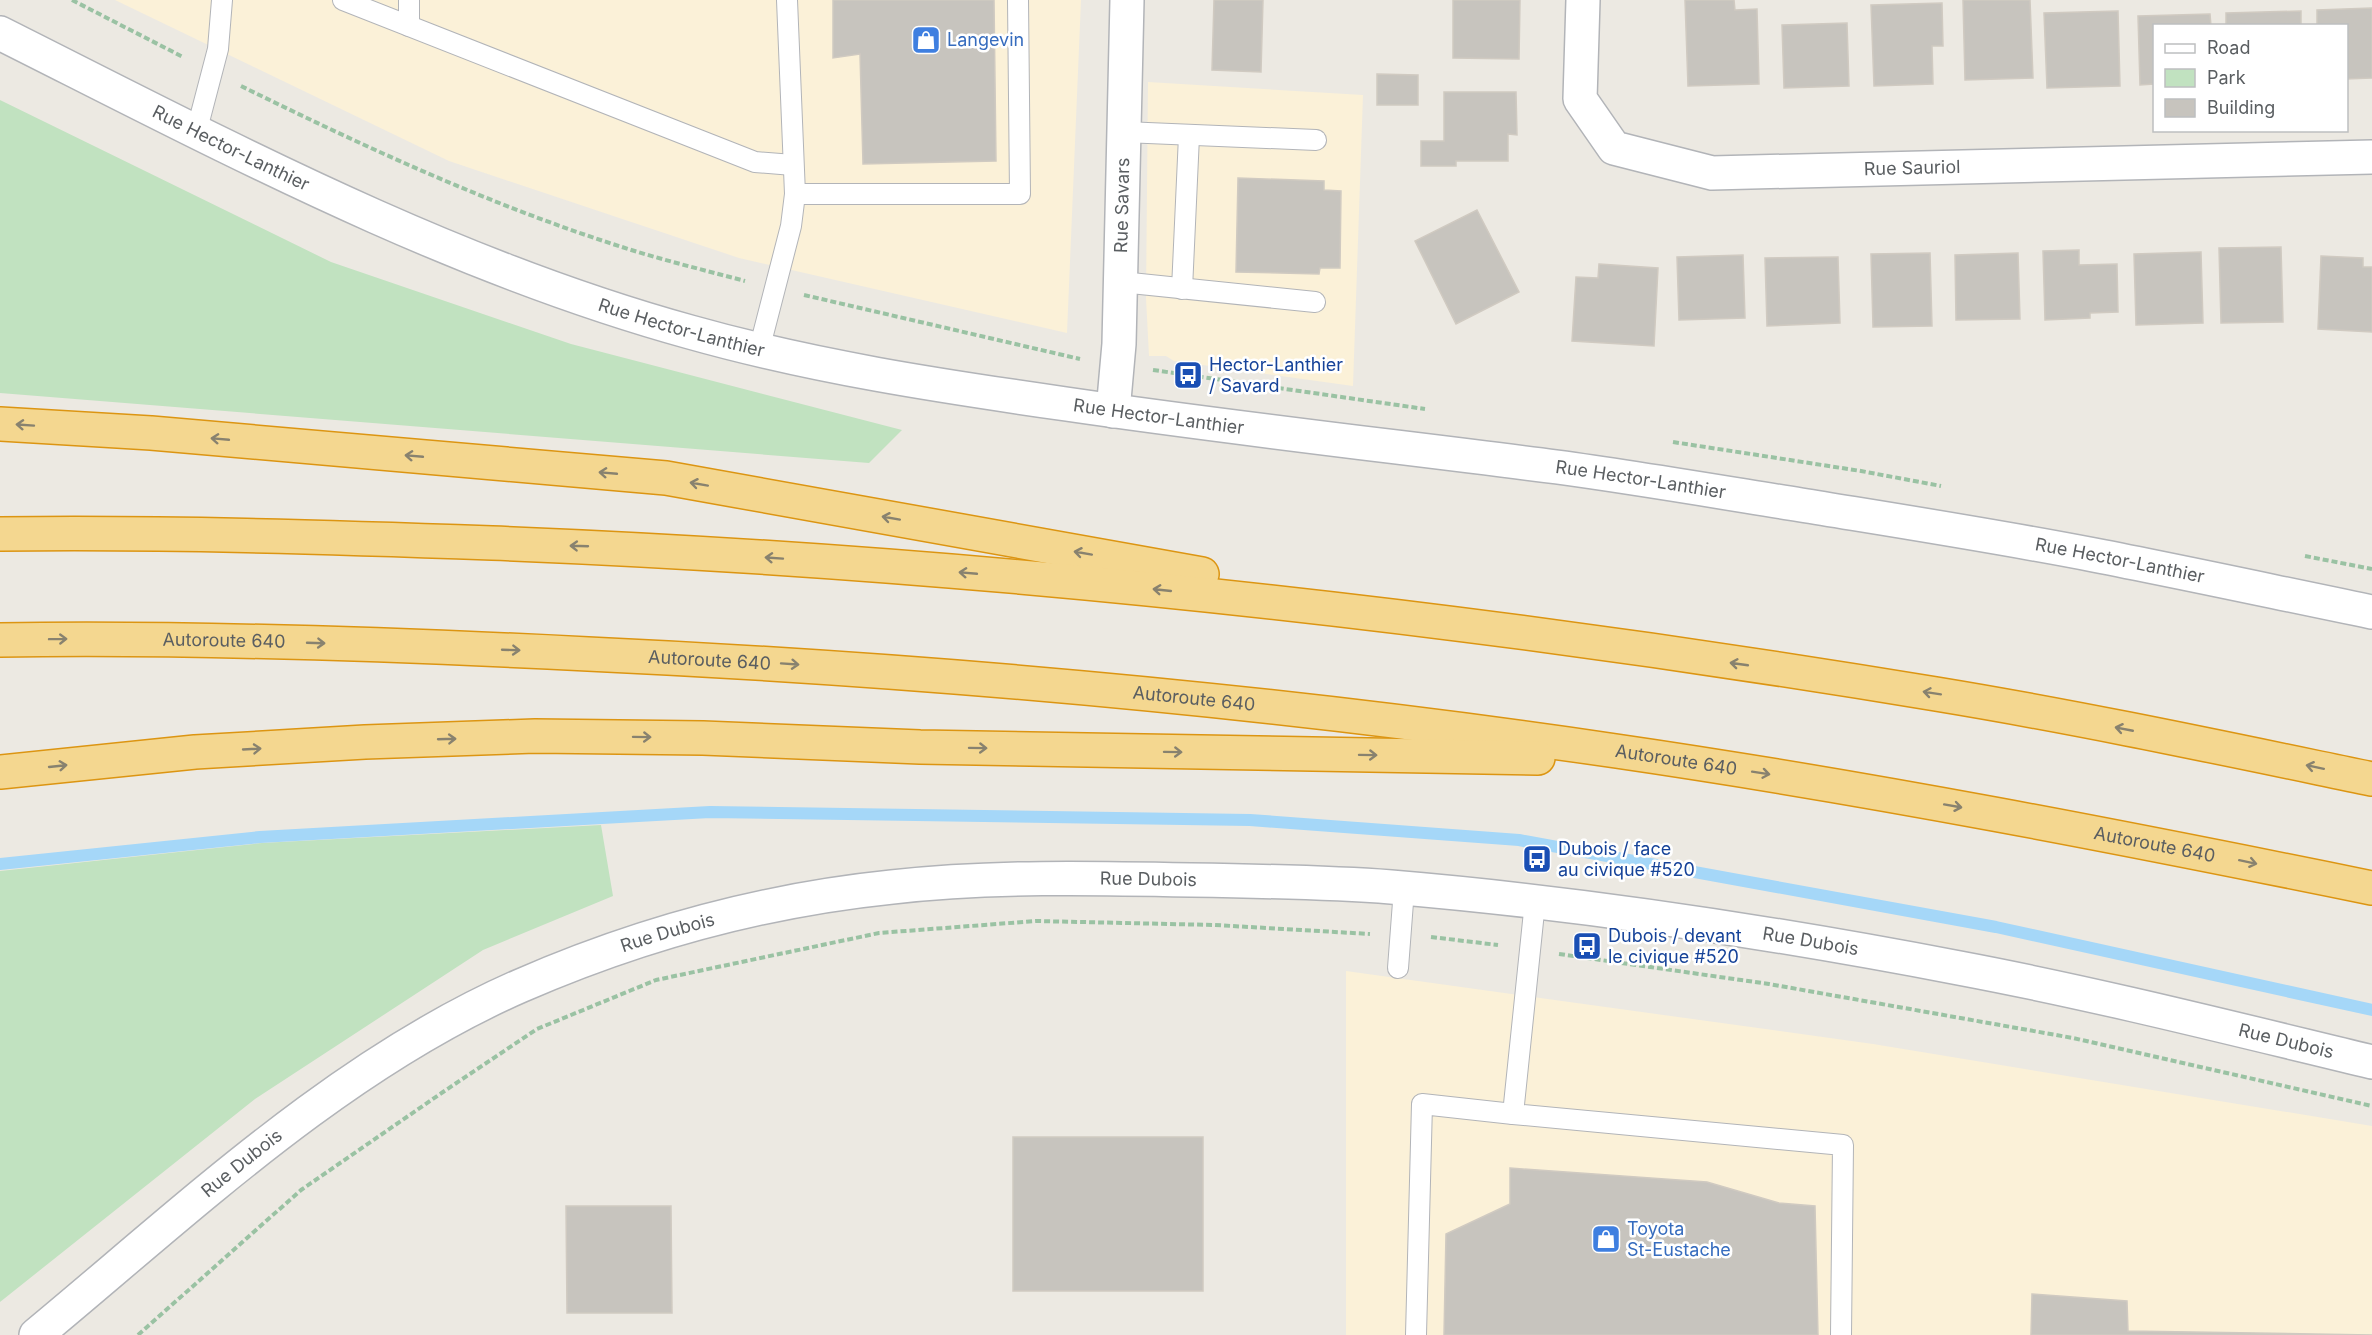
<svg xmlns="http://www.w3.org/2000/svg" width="2372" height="1335" font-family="Inter,sans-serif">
	<rect width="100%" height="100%" fill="#ece9e2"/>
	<g fill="#fbf1d8">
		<polygon points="115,0 1081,0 1067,333 739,258 449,161"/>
		<polygon points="1148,82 1363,95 1353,386 1174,361 1166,356 1149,356 1146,298"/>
		<polygon points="1346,971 1873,1044 2372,1126 2372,1335 1346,1335"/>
	</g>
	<g fill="#c1e2c0">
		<polygon points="0,100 331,262 571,344 902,430 869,463 0,393"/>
		<polygon points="601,825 613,896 483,950 255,1099 0,1302 0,871 262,843"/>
	</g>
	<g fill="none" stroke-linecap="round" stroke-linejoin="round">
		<polyline stroke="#a5d7f8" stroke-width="12" points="0,864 260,837 710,812 1250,820 1519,840 1996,927 2372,1010"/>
	</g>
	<g fill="#c7c4be" stroke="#d0cac1" stroke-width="1.5">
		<polygon points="833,0 994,0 996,161 863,164 860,54 833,58"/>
		<polygon points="1214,0 1263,0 1261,72 1212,70"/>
		<polygon points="1453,0 1520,0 1519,59 1453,58"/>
		<polygon points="1685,0 1734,0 1735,10 1757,9 1759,84 1688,86"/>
		<polygon points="1963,0 2030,0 2033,78 1965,80"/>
		<polygon points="1942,3 1943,46 1932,46 1933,84 1874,86 1871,5"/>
		<polygon points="2372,8 2372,78 2346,79 2346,26 2317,26 2317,10"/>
		<polygon points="2118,11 2120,86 2047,88 2044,13"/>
		<polygon points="2301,11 2301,26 2226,26 2226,13"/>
		<polygon points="2210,14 2211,26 2154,26 2154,84 2140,85 2138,16"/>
		<polygon points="1847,23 1849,86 1784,88 1782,25"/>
		<polygon points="1377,74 1418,75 1418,105 1377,105"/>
		<polygon points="1444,92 1516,92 1517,135 1508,134 1508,161 1456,161 1456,166 1421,166 1421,141 1444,141"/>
		<polygon points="1238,178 1324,181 1324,190 1341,191 1340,268 1320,268 1319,274 1236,272"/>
		<polygon points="1477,210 1519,292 1456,324 1415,241"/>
		<polygon points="2281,247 2283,322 2221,323 2219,248"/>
		<polygon points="2079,250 2079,265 2117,264 2118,312 2090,313 2090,318 2045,320 2043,251"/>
		<polygon points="2201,252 2203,323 2136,325 2134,254"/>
		<polygon points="1930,253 1932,326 1873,327 1871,254"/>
		<polygon points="2018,253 2020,319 1956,320 1955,255"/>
		<polygon points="1743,255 1745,318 1679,320 1677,257"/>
		<polygon points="2321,256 2363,258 2363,267 2372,267 2372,332 2318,329"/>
		<polygon points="1838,257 1840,323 1767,326 1765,258"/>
		<polygon points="1599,264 1658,268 1654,346 1572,341 1576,277 1598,278"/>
		<rect x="1013" y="1137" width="190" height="154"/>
		<polygon points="1510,1168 1707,1182 1779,1203 1815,1206 1818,1335 1444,1335 1446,1234 1510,1204"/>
		<polygon points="566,1206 671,1206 672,1313 567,1313"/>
		<polygon points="2032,1294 2127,1301 2128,1331 2372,1335 2031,1335"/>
	</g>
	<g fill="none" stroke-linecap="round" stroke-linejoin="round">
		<g stroke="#b2b4b8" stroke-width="22">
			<g id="service">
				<polyline points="343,0 755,162 793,165"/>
				<polyline points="409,0 409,26"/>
				<polyline points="1124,132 1316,140"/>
				<polyline points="196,133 218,49 222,0"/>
				<polyline points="795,194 1020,194 1018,0"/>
				<polyline points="1121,282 1315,302"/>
				<polyline points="1182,289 1189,136"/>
				<polyline points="759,350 791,226 795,194 787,0"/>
				<polyline points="1535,902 1513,1114 1843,1145 1841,1335"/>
				<polyline points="1398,968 1404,889"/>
				<polyline points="1416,1335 1422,1104 1513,1114"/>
			</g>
		</g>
		<g stroke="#b2b4b8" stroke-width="36">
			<g id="minor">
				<path id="s1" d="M1583,0L1580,99L1614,148L1712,173L2372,157"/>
				<path id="s2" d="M1113,411L1119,344L1127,0"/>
			</g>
		</g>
		<g stroke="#b2b4b8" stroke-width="36">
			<g id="tertiary">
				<path id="s3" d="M0,33C225,146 447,265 690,332C814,367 940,386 1066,404C1230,428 1393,446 1557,467C1638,478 1720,492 1801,505C1899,521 1996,536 2094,555C2187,573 2279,593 2372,612"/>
				<path id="s4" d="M36,1335C187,1210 339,1065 520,986C637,935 765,900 892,887C992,876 1092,878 1191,880C1258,881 1325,882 1391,887C1581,903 1771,932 1959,968C2097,994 2235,1029 2372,1062"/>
			</g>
		</g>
		<g stroke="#dc9512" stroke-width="36">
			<g id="motorway">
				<polyline points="0,424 151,433 666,478 1202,574"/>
				<path d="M0,534C164,532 328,537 492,543C976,562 1458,615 1936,694C2082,718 2227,749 2372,779"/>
				<path id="s5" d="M0,640C196,637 392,644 588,654C932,670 1275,701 1616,751C1870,788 2121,837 2372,888"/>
				<polyline points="0,772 195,752 365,742 535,736 703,738 920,747 1538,758"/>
			</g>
		</g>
		<g stroke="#9ac2a3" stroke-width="4" stroke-dasharray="6 3" stroke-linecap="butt">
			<polyline points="72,0 183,57"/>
			<path d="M241,86C365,147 490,205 622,247C662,260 704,270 745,281"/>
			<polyline points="804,295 1080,359"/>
			<polyline points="1153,370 1425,409"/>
			<polyline points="1673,442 1861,471 1941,486"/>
			<polyline points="2305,556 2372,569"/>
			<polyline points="1431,937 1498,945"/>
			<polyline points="1559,954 1769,984 2073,1038 2372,1106"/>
			<polyline points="138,1335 301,1190 443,1092 537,1029 656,980 879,933 1036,921 1215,925 1370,934"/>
		</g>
		<use href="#service" stroke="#fff" stroke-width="20"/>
		<use href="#minor" stroke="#fff" stroke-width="33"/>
		<use href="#tertiary" stroke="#fff" stroke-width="33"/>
		<use href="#motorway" stroke="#f4d790" stroke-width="33"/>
	</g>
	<defs><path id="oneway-shaft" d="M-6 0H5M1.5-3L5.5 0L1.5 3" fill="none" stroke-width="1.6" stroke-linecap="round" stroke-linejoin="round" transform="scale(1.5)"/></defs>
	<g stroke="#88826f">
		<use href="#oneway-shaft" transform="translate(25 425) rotate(-176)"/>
		<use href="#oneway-shaft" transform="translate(220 439) rotate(-175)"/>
		<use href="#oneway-shaft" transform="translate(414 456) rotate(-175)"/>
		<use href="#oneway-shaft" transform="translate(608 473) rotate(-175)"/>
		<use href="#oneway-shaft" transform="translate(699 484) rotate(-170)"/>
		<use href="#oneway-shaft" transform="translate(891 518) rotate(-170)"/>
		<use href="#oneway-shaft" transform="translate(579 546) rotate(-178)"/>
		<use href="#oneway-shaft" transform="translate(1083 553) rotate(-170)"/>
		<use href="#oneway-shaft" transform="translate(774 558) rotate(-176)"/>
		<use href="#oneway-shaft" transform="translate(968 573) rotate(-175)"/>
		<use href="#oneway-shaft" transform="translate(1162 590) rotate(-174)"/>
		<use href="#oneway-shaft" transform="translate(58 639) rotate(-1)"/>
		<use href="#oneway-shaft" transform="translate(316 643) rotate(2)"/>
		<use href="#oneway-shaft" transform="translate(511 650) rotate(2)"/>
		<use href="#oneway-shaft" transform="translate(790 664) rotate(4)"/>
		<use href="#oneway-shaft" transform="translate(1739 664) rotate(-172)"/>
		<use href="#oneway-shaft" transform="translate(1932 693) rotate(-171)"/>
		<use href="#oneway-shaft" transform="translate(2124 729) rotate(-169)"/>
		<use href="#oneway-shaft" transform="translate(642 737) rotate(1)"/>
		<use href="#oneway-shaft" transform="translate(447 739) rotate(-2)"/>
		<use href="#oneway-shaft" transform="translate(978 748) rotate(1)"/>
		<use href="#oneway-shaft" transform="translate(252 749) rotate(-3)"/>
		<use href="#oneway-shaft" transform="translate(1173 752) rotate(1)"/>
		<use href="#oneway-shaft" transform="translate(1368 755) rotate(1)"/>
		<use href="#oneway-shaft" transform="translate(58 766) rotate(-6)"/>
		<use href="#oneway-shaft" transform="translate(2315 767) rotate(-168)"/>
		<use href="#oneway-shaft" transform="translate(1761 773) rotate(9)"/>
		<use href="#oneway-shaft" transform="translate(1953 806) rotate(10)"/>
		<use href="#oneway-shaft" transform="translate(2248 862) rotate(12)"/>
	</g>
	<defs>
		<g id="shop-square" transform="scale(1.5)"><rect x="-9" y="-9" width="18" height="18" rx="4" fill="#3f7fe0" stroke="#fff"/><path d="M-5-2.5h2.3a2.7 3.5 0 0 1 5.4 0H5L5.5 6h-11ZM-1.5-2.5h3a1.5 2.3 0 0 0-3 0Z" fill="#fff"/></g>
		<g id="bus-square" transform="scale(1.5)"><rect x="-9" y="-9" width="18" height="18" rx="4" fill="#1a4fb4" stroke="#fff"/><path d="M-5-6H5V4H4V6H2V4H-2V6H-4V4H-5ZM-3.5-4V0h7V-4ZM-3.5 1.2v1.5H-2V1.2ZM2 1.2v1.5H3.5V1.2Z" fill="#fff"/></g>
	</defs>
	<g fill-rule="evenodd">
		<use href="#shop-square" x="926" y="40"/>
		<use href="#bus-square" x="1188" y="375"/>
		<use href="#bus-square" x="1537" y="859"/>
		<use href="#bus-square" x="1587" y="946"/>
		<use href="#shop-square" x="1606" y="1239"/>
	</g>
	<g text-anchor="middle" stroke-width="5" stroke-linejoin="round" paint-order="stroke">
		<g font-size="18" fill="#366cbe" stroke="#fff" text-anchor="start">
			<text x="947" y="46">Langevin</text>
			<text x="1627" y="1235">Toyota<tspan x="1627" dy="21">St-Eustache</tspan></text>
		</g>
		<g font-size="18" fill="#5a5e61" stroke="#fff">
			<text dy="6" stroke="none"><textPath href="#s3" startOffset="258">Rue Hector-Lanthier</textPath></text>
			<text dy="6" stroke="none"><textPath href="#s1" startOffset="460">Rue Sauriol</textPath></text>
			<text dy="6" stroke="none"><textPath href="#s2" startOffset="206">Rue Savars</textPath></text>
			<text dy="6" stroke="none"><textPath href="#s3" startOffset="744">Rue Hector-Lanthier</textPath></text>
			<text dy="6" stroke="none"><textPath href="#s3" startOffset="1230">Rue Hector-Lanthier</textPath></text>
			<text dy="6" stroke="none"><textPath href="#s3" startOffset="1716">Rue Hector-Lanthier</textPath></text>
			<text dy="6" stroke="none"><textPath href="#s3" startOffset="2202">Rue Hector-Lanthier</textPath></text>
			<text dy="6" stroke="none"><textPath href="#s5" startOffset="224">Autoroute 640</textPath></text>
			<text dy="6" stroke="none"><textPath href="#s5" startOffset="710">Autoroute 640</textPath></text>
			<text dy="6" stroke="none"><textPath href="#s5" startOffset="1196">Autoroute 640</textPath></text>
			<text dy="6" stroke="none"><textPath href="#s5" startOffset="1682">Autoroute 640</textPath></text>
			<text dy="6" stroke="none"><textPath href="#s5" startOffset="2168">Autoroute 640</textPath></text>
			<text dy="6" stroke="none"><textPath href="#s4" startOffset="1242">Rue Dubois</textPath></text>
			<text dy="6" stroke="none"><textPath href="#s4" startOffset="756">Rue Dubois</textPath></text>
			<text dy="6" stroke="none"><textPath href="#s4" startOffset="1908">Rue Dubois</textPath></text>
			<text dy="6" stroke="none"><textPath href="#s4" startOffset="2394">Rue Dubois</textPath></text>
			<text dy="6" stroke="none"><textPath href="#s4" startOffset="268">Rue Dubois</textPath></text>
		</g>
		<g font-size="18" fill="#164399" stroke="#fff" text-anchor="start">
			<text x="1209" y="371">Hector-Lanthier<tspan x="1209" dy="21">/ Savard</tspan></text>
			<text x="1558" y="855">Dubois / face<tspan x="1558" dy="21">au civique #520</tspan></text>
			<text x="1608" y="942">Dubois / devant<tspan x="1608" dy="21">le civique #520</tspan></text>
		</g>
	</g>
	<rect x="2153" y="24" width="195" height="108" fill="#ffffff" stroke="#bdbfc0" stroke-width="1.5"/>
	<rect x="2165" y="44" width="30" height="9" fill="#ffffff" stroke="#bdbfc0" stroke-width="1.5"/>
	<text x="2207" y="54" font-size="18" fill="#5a5e61">Road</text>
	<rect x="2165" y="69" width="30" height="18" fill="#c1e2c0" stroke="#bdbfc0" stroke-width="1.5"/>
	<text x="2207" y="84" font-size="18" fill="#5a5e61">Park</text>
	<rect x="2165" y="99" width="30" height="18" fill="#c7c4be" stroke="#bdbfc0" stroke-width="1.5"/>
	<text x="2207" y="114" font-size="18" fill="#5a5e61">Building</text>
</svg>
